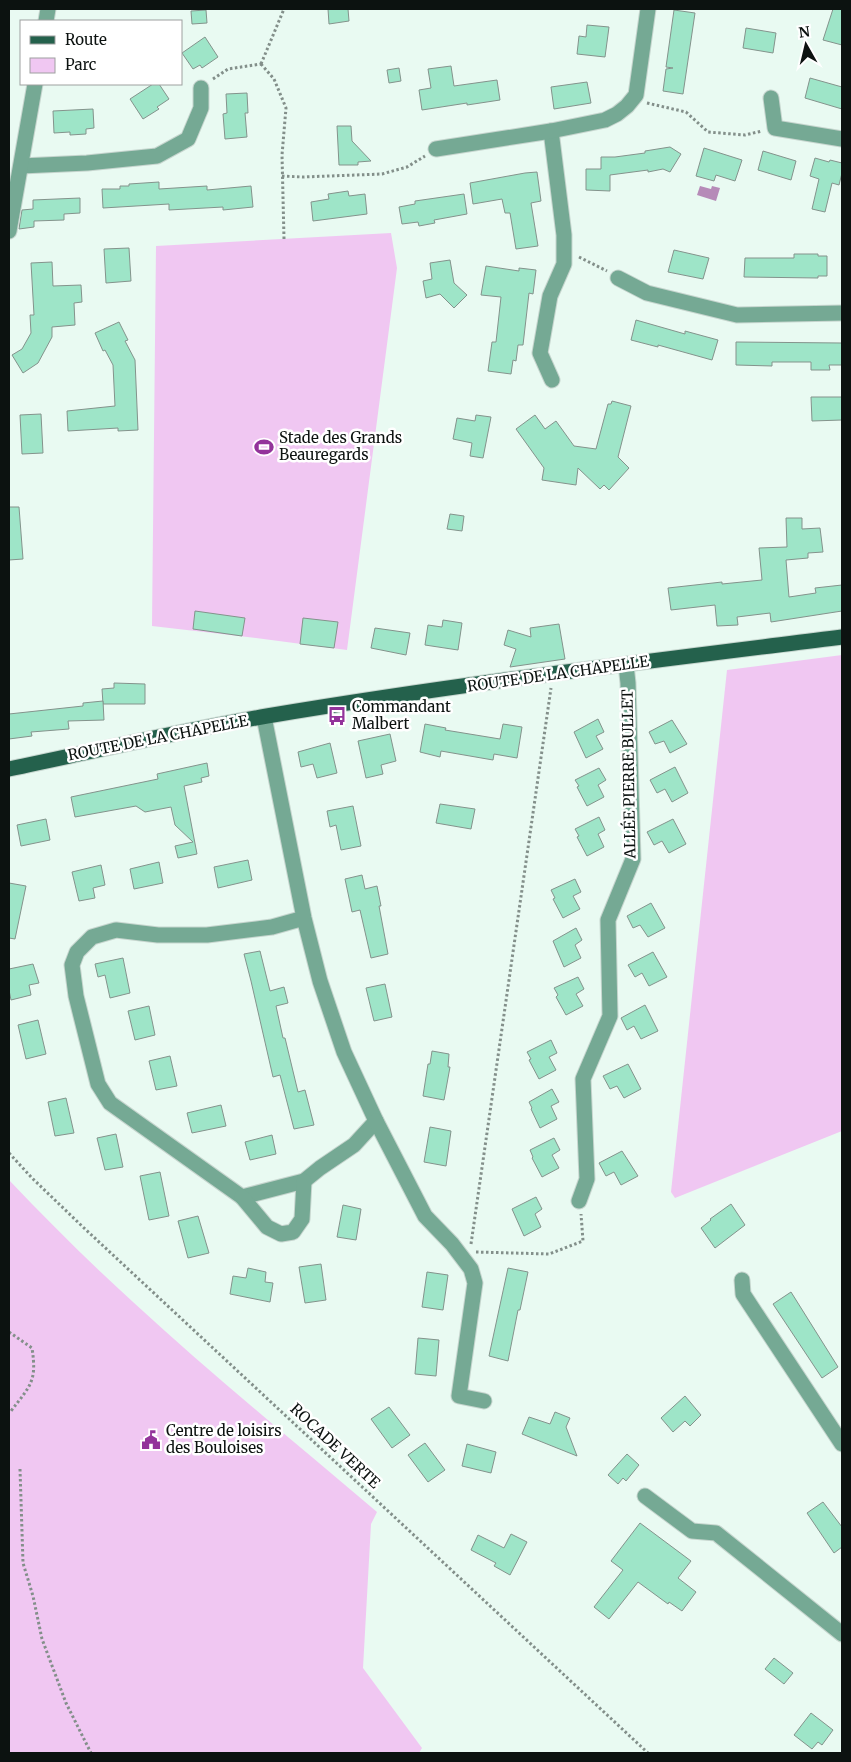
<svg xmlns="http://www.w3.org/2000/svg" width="851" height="1762" font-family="Merriweather,serif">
	<rect width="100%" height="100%" fill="#e9faf2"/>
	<g fill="#f0c7f2">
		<polygon points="391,233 397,268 347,650 256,638 152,626 156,246"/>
		<polygon points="842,655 842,1131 675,1198 671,1192 727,670"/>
		<path d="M9,1180C49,1222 90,1263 133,1302C212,1375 295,1442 377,1512L371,1524L363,1668L422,1748L419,1753H9Z"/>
	</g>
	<polygon fill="#b68bb8" points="700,186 711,189 712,186 720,188 716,201 697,195"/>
	<g fill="#9ee5c8" stroke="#84938c">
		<polygon points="328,9 348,9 349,21 329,24"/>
		<polygon points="833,9 842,9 842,45 823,40"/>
		<polygon points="206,10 207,23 192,24 191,11"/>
		<polygon points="674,10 695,13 683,94 663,91 666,69 673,68 666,67"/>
		<polygon points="587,25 609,27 605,57 577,54 579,36 586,37"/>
		<polygon points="746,28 776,33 773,53 743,48"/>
		<polygon points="205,37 218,57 202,68 200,65 193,69 182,53"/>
		<polygon points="451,66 454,86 497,80 500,100 467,105 467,103 422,110 419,90 431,88 428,69"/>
		<polygon points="399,68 401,81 389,83 387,70"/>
		<polygon points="810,78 842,87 842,109 805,98"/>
		<polygon points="587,82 591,103 554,109 551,87"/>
		<polygon points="153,84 159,84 169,99 157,107 159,109 143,119 130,99"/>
		<polygon points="247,93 248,113 245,113 247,137 225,139 223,114 227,113 226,94"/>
		<polygon points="93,109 94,128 86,129 86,134 70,135 70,132 54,133 53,111"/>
		<polygon points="337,126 351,126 352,141 371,161 358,162 358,165 339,165"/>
		<polygon points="670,147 681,154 670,172 663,169 648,172 648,170 610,175 610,191 586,190 586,169 601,169 601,157 615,157 645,153 645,151"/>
		<polygon points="704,148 742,160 735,181 716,175 714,181 696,176"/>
		<polygon points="763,151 796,161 791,180 758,170"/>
		<polygon points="815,158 829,162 830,160 842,163 842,173 839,185 832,183 825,212 812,209 819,179 810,176"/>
		<polygon points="537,172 541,201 531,203 538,246 516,249 510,213 505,213 502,199 473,204 470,183 525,173"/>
		<polygon points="159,182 159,189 207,186 207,190 251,186 253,207 223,210 223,207 169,210 169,204 103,208 102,189 120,189 120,186 129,186 129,184"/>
		<polygon points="348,191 349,196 365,194 367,214 313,221 311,202 329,199 328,194"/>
		<polygon points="464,194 467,214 434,220 435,223 419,226 418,222 402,224 399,207 415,204 415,201"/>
		<polygon points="80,198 80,213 64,214 64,220 34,221 34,227 19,229 22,210 33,209 33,200"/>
		<polygon points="129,248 131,281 106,283 104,249"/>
		<polygon points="674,250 709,258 703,279 668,272"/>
		<polygon points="794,254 818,254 818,256 827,256 827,276 818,276 818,278 744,277 745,258 794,258"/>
		<polygon points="450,260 454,283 467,295 454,308 440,294 426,298 423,281 432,279 430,263"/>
		<polygon points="52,262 53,286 81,285 82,302 74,303 75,325 52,327 52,337 38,363 23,373 12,355 22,349 31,333 30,315 34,315 31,263"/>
		<polygon points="486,266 519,271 519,268 536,270 533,294 529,293 523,345 518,345 516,361 513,360 511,374 488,371 492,342 496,342 501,297 481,295"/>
		<polygon points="636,320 685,334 685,331 718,340 712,360 658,345 658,347 631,340"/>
		<polygon points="119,322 128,340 125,341 135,360 138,430 118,431 118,428 68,431 67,411 115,406 113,365 105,350 103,351 95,333"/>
		<polygon points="736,342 842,343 842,365 829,365 830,370 811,370 811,362 772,362 772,366 736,365"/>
		<polygon points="811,397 842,397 842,420 812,421"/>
		<polygon points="612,401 631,406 618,457 629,468 609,490 604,485 600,489 578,468 576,485 542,480 544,468 516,429 535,415 545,429 556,421 574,446 596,449 608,404 611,404"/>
		<polygon points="41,414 43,453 22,454 20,415"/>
		<polygon points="476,415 491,417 483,458 470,456 472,443 453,439 457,418 475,421"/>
		<polygon points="9,507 19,507 23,559 9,560"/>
		<polygon points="450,514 464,516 462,531 447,529"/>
		<polygon points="786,518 802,518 802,529 820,528 823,552 808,553 808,558 786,560 789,597 816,593 815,588 842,585 842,611 771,622 770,613 737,617 738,625 717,626 715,605 671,610 668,588 722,582 722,584 762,580 759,548 787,547"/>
		<polygon points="195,611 245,618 242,636 193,629"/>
		<polygon points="303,618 338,622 334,648 300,644"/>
		<polygon points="443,620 462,623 458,650 425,645 428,625 442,627"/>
		<polygon points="559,624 565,659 510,667 516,649 504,645 508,630 531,637 530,628"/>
		<polygon points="375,628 410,633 406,655 371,648"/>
		<polygon points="114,683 145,684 145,704 103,704 102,689 114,688"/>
		<polygon points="103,701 104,720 68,721 69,729 31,732 32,736 9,739 9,714 83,706 83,703"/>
		<polygon points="598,719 604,732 596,736 603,749 586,758 574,732"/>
		<polygon points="672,720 687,744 670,753 664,741 655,744 649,732"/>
		<polygon points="425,724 446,728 445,730 500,739 503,724 522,727 517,758 494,754 493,760 441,751 440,757 420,752"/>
		<polygon points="390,734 396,761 381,765 383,774 366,778 358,741"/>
		<polygon points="330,743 337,773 317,778 313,764 301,767 298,752"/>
		<polygon points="207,763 209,776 201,778 202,782 184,786 197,854 178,858 175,846 193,842 175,825 171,807 145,812 136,806 75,817 71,797 158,779 157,774"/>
		<polygon points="675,767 688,793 672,802 665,789 657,793 650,780"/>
		<polygon points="599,768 606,780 598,785 604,797 587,806 577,787 579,786 575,780"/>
		<polygon points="440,804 475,809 471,829 436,823"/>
		<polygon points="353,806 361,846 341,850 336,825 330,827 327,811"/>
		<polygon points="599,817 605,830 598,834 604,847 587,856 577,837 579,836 575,829"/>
		<polygon points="46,819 50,840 21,846 17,825"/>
		<polygon points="673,819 686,844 669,853 662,841 654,845 647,832"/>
		<polygon points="248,860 252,880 218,888 214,867"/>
		<polygon points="159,862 163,883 134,889 130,869"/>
		<polygon points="101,865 105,885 93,888 95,898 79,901 72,872"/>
		<polygon points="362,875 365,889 377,886 381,906 379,906 388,954 371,958 360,910 352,912 345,879"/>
		<polygon points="575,879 581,892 573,896 580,909 563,918 553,899 555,898 551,890"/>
		<polygon points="9,883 26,886 15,939 9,938"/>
		<polygon points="651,903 665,928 648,937 640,925 633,928 627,916"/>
		<polygon points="576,928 582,940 575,945 581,958 564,967 553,941"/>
		<polygon points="260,951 270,991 284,987 288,1003 276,1006 283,1038 285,1038 298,1092 305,1090 314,1125 294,1129 280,1075 273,1077 251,981 244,954"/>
		<polygon points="653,952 667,977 649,986 642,973 635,977 628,965"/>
		<polygon points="123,958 130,993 110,998 105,975 98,977 95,964"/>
		<polygon points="33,964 39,983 29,985 31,995 11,1000 9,990 9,969"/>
		<polygon points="578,977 584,989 576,994 583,1006 566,1015 556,997 558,995 554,988"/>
		<polygon points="385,984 392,1017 374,1021 366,988"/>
		<polygon points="645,1005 658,1031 641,1039 634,1026 627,1030 621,1018"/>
		<polygon points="149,1006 155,1035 135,1040 128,1011"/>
		<polygon points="38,1020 46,1054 26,1059 18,1025"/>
		<polygon points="551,1040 557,1053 549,1057 556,1070 539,1079 529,1060 531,1059 527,1052"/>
		<polygon points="432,1051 449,1054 448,1067 450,1067 444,1100 423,1096 428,1064 430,1064"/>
		<polygon points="170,1056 177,1086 156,1090 149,1061"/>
		<polygon points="628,1064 641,1089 624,1098 617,1086 610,1089 603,1076"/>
		<polygon points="552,1089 559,1102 551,1106 557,1119 540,1128 531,1109 532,1108 529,1102"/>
		<polygon points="66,1098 74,1133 55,1136 48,1102"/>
		<polygon points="221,1105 226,1126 192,1133 187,1113"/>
		<polygon points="430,1127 451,1131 446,1166 424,1162"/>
		<polygon points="116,1134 123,1167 105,1170 97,1138"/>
		<polygon points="272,1135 276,1154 250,1160 245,1142"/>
		<polygon points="554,1138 560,1150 552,1155 559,1168 542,1177 532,1158 533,1157 530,1150"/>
		<polygon points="622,1151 638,1176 621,1185 614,1172 606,1176 599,1163"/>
		<polygon points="160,1172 169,1216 149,1220 140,1176"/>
		<polygon points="536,1197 542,1209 535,1214 541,1227 524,1236 512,1209"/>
		<polygon points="731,1204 745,1225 715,1248 701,1228 711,1220 710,1219"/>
		<polygon points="343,1205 361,1209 356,1240 337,1237"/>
		<polygon points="198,1216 209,1253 188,1258 178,1221"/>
		<polygon points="321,1264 326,1300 305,1303 299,1267"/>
		<polygon points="248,1268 266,1272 265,1282 273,1283 270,1302 230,1294 233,1276 246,1278"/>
		<polygon points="508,1268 528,1272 520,1310 518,1310 508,1361 489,1356"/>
		<polygon points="427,1272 448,1275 443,1310 422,1307"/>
		<polygon points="791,1292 838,1367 822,1378 773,1304"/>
		<polygon points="418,1338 439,1340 436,1376 415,1374"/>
		<polygon points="685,1396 701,1415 690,1426 685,1421 673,1432 661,1418"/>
		<polygon points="389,1407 410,1435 392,1448 371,1419"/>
		<polygon points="555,1412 570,1418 566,1427 577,1456 522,1434 529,1417 550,1424"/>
		<polygon points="425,1443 445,1470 428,1482 408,1455"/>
		<polygon points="467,1444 496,1452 491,1473 462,1466"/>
		<polygon points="627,1454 639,1465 626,1481 623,1478 618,1484 608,1475"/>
		<polygon points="823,1502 842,1527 842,1547 834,1553 807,1513"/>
		<polygon points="640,1523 691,1561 678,1578 696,1592 682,1611 669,1602 668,1604 638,1582 609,1619 594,1607 623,1570 611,1561"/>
		<polygon points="511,1534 527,1542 510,1575 494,1566 496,1563 471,1550 478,1535 504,1548"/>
		<polygon points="774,1658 793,1673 784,1684 765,1669"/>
		<polygon points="811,1713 833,1730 822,1745 818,1742 812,1749 794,1735"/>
	</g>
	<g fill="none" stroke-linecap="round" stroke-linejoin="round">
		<g stroke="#c6d5ce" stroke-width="17">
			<g id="minor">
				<polyline points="46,21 48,9"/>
				<polyline points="771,98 775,128 842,139"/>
				<polyline points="551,131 564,235 564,264 550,296 540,353 552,380"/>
				<polyline points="436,149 551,131 605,120 617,114 627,106 636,95 648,9"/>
				<polyline points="21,166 87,163 157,156 188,139 201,108 201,88"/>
				<polyline points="9,231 35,84"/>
				<polyline points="618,278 647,293 737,315 842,313"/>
				<polyline points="264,717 304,918 320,981 344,1052 376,1121 354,1145 320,1168 304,1181 242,1197 110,1103 98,1084 76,996 72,965 77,952 92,937 116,930 158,935 207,935 272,927 304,918"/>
				<polyline points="376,1121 425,1216 452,1244 471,1269 475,1283 459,1396 484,1401"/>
				<polyline points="242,1197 267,1227 281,1234 293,1232 302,1219 304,1181"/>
				<polyline points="579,1201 587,1179 583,1079 610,1016 608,920 633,859 628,683 626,665"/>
				<polyline points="742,1280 743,1294 842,1444"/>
				<polyline points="645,1496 692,1531 716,1533 842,1634"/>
			</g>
		</g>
		<g stroke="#c6d5ce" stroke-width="17">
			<path id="major" d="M9,769C95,751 180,731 267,716C457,684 650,661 842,637"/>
		</g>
		<g stroke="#838f8a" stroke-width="3" stroke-dasharray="2.5 2.5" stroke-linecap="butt">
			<polyline points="261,64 274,79 286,108 282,155 284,239"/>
			<polyline points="261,64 284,9"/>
			<polyline points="213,79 228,69 261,64"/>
			<polyline points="647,103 686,112 708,132 745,135 762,131"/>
			<polyline points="282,176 302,177 382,174 407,167 425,156"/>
			<polyline points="579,257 607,271"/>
			<polyline points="9,1153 32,1178 84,1228 648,1753"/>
			<polyline points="471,1244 551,688"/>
			<polyline points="476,1252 549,1254 583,1241 581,1214"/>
			<path d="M9,1332L32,1348C37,1381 31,1385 11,1411L9,1412"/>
			<polyline points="20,1469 23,1563 33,1596 42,1639 66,1703 91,1753"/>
		</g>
		<use href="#minor" stroke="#75a994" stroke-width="15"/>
		<use href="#major" stroke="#24614c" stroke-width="15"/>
	</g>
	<defs>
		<g id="stadium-bare" transform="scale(1.5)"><path d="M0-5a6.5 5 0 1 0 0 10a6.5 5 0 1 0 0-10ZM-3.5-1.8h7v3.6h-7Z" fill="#93339b" stroke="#fff" stroke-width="2.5" paint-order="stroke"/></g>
		<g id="bus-bare" transform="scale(1.5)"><path d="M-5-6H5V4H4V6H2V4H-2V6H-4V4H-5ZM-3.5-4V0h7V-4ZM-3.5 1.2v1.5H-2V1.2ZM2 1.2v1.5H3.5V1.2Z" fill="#93339b" stroke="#fff" stroke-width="2.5" paint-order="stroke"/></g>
		<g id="civic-bare" transform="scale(1.5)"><path d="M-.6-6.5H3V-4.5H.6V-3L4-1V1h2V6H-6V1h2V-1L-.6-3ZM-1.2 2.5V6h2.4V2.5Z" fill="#93339b" stroke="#fff" stroke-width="2.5" paint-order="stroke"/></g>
	</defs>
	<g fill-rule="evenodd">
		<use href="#stadium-bare" x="264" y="447"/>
		<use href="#bus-bare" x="337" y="716"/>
		<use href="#civic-bare" x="151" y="1440"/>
	</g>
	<g text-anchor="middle" stroke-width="5" stroke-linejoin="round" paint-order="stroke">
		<g font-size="15" fill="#0c1210" stroke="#fff" text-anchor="start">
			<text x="279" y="443">Stade des Grands<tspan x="279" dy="17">Beauregards</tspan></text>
			<text x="352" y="712">Commandant<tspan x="352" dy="17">Malbert</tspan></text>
			<text x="166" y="1436">Centre de loisirs<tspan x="166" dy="17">des Bouloises</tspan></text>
		</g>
		<g font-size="15" fill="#0c1210" stroke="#fff">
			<text transform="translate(558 674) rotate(-8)" y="5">ROUTE DE LA CHAPELLE</text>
			<text transform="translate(158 738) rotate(-11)" y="5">ROUTE DE LA CHAPELLE</text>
			<text transform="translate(629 774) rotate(-91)" y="5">ALLÉE PIERRE BULLET</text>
			<text transform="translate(335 1446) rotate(43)" y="5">ROCADE VERTE</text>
		</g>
	</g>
	<rect width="851" height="1762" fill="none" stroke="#0c1210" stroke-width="20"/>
	<rect x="20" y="20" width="162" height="65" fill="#ffffff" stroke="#9ea09f"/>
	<rect x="30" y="36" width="25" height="8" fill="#24614c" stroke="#9ea09f"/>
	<text x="65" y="45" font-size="15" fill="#0c1210">Route</text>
	<rect x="30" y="58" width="25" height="15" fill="#f0c7f2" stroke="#9ea09f"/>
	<text x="65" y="70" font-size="15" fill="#0c1210">Parc</text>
	<g transform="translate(806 45) rotate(352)" stroke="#ffffff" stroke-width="4" paint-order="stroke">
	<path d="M0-4L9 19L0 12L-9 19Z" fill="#0c1210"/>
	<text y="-8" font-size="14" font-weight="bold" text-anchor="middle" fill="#0c1210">N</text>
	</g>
</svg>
